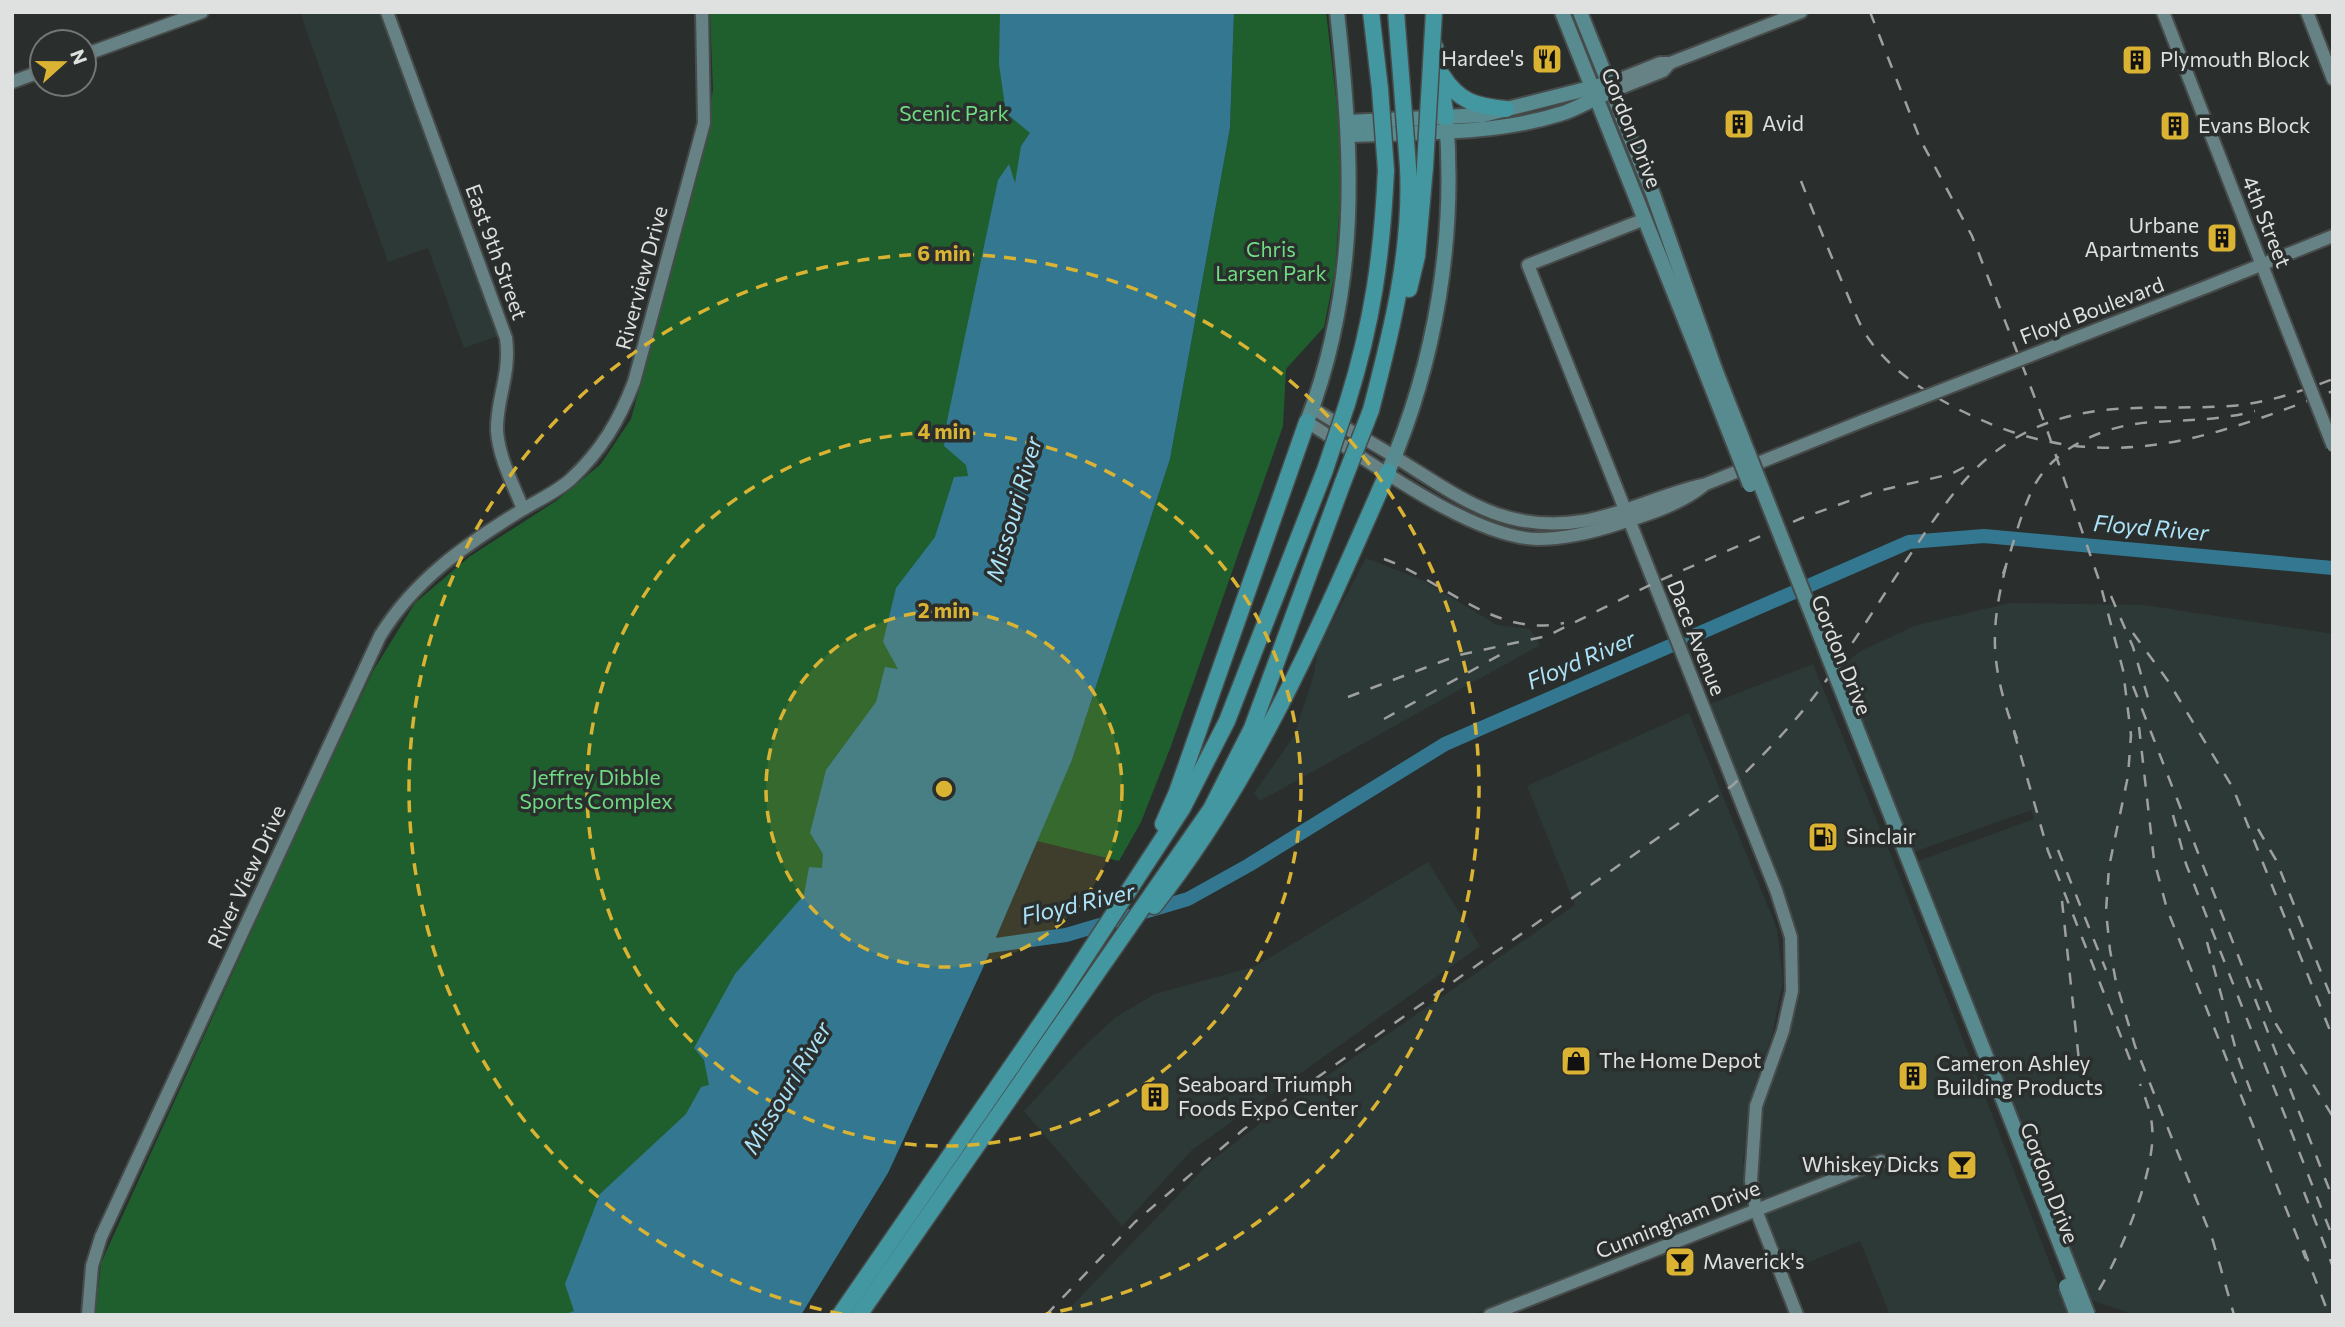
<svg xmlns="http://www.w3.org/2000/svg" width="2345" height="1327" font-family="Commissioner,sans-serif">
	<rect width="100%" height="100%" fill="#2a2e2d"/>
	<g fill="#2d3937">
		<polygon points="300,12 383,12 498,336 464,348 428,248 388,262"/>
		<polygon points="1366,558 1422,580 1497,625 1530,629 1540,645 1260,801 1254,793 1294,736 1314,674 1318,648"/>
		<polygon points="2009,603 2144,605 2333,634 2333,1315 2135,1315 2091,1300 1918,861 2034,819 2031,810 1914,852 1842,666 1859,652 1914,626"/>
		<polygon points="1813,664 1897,870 2070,1315 1890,1315 1860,1241 1785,1272 1768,1230 1758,1198 1756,1157 1762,1111 1795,1004 1798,959 1788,912 1710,704"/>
		<polygon points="1689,713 1777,929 1783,980 1772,1036 1754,1086 1743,1161 1753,1210 1472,1315 1063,1315 1210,1162 1276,1111 1575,905 1527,786"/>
		<polygon points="1428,862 1480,946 1192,1150 1122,1226 1024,1111 1081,1049 1116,1017 1155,994 1256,966"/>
	</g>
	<g fill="#1f5f2e">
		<polygon points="710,12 1059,12 980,452 866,818 596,1315 95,1315 101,1263 303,818 373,671 415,603 469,557 556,501 601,464 631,419 699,171 713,90"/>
		<polygon points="1234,12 1326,12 1343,157 1335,271 1324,327 1286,369 1283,426 1171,746 1141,822 1119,861 1037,841 1072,760 1170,459 1230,128"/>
	</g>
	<polygon fill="#337890" points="1000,12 1234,12 1230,128 1170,459 1072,760 982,970 888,1173 801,1315 562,1315 574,1311 565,1284 600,1194 686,1114 701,1087 709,1085 704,1060 694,1048 735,974 804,895 809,867 822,868 823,854 810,833 826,770 876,702 885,667 898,669 883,642 896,588 935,537 954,477 968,476 966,465 944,446 947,421 998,180 1009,164 1015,183 1021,146 1030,133 1006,113 999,64"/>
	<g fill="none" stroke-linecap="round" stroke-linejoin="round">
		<polyline stroke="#337890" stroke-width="14" points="975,948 1066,935 1188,899 1249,865 1445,744 1909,542 1984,536 2333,568"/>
		<g stroke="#474b4a" stroke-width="16">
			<g id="secondary">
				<path d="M387,12L506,338C511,375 496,399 497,431C499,458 513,484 523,509"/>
				<polyline points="2163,12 2287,329"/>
				<polyline points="2307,12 2333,79"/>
				<polyline points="84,55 202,12"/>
				<polyline points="12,82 42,71"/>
				<polyline points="1610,83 1660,63 1670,63 1801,12"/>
				<polyline points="1613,91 1663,71 1670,63"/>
				<polyline points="1645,219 1528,265 1776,890 1791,937 1792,991 1783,1031 1756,1106 1751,1181 1756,1210 1797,1315"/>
				<polyline points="2206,287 2333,236"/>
				<path d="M1312,408C1339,425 1368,440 1395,457C1458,496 1504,534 1583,521C1625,514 1663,493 1706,484L1865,420"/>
				<path d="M1307,422C1366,458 1469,537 1537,539C1566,539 1594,532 1621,523C1649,514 1679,505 1703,486"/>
				<path d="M88,1315L92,1266L101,1237L380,636C415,579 465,545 522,510C538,500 557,492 571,479C601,451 619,421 634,382L704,123L702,12"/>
				<polyline points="1490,1315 1881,1161"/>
			</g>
		</g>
		<g stroke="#474b4a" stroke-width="18">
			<g id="primary">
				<polyline points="1562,12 1706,373"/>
				<polyline points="1580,12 1653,194 1715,369"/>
				<polyline points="1349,122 1483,115 1602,85"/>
				<path d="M1350,135C1419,132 1493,135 1560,114C1575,110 1590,100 1605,94"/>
				<path d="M1307,422C1360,283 1353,157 1337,12"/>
				<path d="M1388,472C1436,361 1456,237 1446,117"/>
			</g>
		</g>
		<g stroke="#474b4a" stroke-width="19">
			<g id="highway">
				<polyline points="1371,12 1380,89"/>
				<polyline points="1396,12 1402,88"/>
				<polyline points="1435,47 1446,117"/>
				<path d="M1442,75C1459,102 1476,106 1506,109"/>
				<polyline points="1409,289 1417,256 1425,167"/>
				<path d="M1347,404C1373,321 1382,255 1386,170"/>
				<path d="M1371,410C1392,330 1412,250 1408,167"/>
				<polyline points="1163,824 1177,792 1307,422"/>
				<path d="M1154,906C1257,775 1321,624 1388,472"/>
				<polyline points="840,1315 1060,996 1182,809 1227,721 1325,470"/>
				<polyline points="859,1315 1211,809 1252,728 1343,482"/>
			</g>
		</g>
		<use href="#secondary" stroke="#668285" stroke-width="12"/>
		<use href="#primary" stroke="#578b90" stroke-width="14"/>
		<use href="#highway" stroke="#4397a0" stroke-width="16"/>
		<g stroke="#9da09f" stroke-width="2.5" stroke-dasharray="12 12" stroke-linecap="butt">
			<polyline points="1870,12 1920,139 1972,236 2045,424 2100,583 2123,670 2131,735 2128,776 2109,867 2106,911 2110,950 2116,982 2135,1046 2213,1241 2234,1315"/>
			<path d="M1801,181C1815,217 1830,253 1845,289C1853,307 1859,326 1871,342C1893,372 1931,396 1964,412C2098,478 2203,442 2333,391"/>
			<path d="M1384,559C1444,581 1495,638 1564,623"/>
			<path d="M2006,566C1988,636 1992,671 2017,739"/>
			<path d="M2003,574C2013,546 2020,515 2033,488C2055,445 2109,424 2154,422C2189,420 2221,420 2255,411"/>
			<polyline points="2111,596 2133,647 2148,698"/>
			<polyline points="2133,633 2168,681 2233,788 2333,1038"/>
			<polyline points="2133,686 2333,1199"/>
			<polyline points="1348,697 1459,655 1547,636 1654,583 1802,518 1874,492 1951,474 1974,462"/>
			<polyline points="1384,719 1507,651"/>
			<polyline points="2139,727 2154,860 2167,909 2306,1259"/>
			<polyline points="2014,732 2048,851 2131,1062"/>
			<polyline points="2173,815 2186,864 2333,1238"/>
			<polyline points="2258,829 2276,860 2333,1002"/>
			<polyline points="2058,850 2106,970"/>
			<polyline points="2062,901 2079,1061"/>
			<polyline points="2207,942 2237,1054 2254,1100"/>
			<polyline points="2257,979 2276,1024 2333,1117"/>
			<polyline points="2304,1192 2333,1267"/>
			<polyline points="2304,1250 2329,1315"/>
			<path d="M2099,1290C2121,1253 2157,1169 2152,1126C2151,1112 2145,1097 2140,1084"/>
			<path d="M1046,1315L1135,1222L1244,1129L1733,785C1762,756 1791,727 1816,694C1849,651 1878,603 1908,558C1949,497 1982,444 2056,420C2111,402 2173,410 2230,406C2267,403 2299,392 2333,379"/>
		</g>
		<g stroke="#474b4a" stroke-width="16" stroke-linecap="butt">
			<g id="secondary-bridge">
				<polyline points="2287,329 2333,446"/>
				<polyline points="1865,420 2206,287"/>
			</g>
		</g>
		<g stroke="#474b4a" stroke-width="18" stroke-linecap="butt">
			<g id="primary-bridge">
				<polyline points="1715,369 2088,1315"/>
				<polyline points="1706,373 1750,485"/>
				<polyline points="2066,1286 2077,1315"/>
			</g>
		</g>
		<g stroke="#474b4a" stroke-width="19" stroke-linecap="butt">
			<g id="highway-bridge">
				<polyline points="1402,88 1408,167"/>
				<polyline points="1380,89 1386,170"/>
				<polyline points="1425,167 1434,12"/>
				<polyline points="1325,470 1347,404"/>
				<polyline points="1343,482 1371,410"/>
			</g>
		</g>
		<use href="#secondary-bridge" stroke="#668285" stroke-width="12"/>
		<use href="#primary-bridge" stroke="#578b90" stroke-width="14"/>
		<use href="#highway-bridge" stroke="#4397a0" stroke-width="16"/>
	</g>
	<circle cx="944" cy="789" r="178" fill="#dab333" fill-opacity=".12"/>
	<g fill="none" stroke="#dab333" stroke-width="3.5" stroke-dasharray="12 9">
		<circle cx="944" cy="789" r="178"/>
		<circle cx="944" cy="789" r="357"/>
		<path d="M842 1314A535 535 0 1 1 1046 1314"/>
	</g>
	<defs>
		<g id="restaurant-square" transform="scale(1.575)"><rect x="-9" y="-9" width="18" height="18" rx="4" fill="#dab333" stroke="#2a2e2d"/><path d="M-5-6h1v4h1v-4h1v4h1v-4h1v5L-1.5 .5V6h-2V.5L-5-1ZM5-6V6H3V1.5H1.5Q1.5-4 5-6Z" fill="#111"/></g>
		<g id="building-square" transform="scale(1.575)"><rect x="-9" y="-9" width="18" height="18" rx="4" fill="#dab333" stroke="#2a2e2d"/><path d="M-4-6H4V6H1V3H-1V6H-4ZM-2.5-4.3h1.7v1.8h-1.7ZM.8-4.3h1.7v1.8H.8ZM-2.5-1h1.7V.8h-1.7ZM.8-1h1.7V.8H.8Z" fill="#111"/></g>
		<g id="fuel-square" transform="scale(1.575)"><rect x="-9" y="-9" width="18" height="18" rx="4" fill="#dab333" stroke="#2a2e2d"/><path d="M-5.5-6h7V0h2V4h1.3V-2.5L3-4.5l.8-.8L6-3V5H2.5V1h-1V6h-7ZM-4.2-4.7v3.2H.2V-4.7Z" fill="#111"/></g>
		<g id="shop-square" transform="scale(1.575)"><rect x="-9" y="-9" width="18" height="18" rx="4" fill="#dab333" stroke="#2a2e2d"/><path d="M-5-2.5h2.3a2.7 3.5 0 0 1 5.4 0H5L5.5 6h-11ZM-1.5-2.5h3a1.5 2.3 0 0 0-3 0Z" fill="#111"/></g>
		<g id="bar-square" transform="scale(1.575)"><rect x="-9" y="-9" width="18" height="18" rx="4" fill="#dab333" stroke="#2a2e2d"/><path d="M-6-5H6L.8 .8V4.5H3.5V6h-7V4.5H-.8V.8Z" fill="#111"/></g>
	</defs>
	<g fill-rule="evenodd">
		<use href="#restaurant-square" x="1547" y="59"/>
		<use href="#building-square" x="2137" y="60"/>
		<use href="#building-square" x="1739" y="124"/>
		<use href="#building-square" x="2175" y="126"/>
		<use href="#building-square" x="2222" y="238"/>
		<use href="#fuel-square" x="1823" y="837"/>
		<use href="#shop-square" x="1576" y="1061"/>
		<use href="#building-square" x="1913" y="1076"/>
		<use href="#building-square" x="1155" y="1097"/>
		<use href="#bar-square" x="1962" y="1165"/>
		<use href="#bar-square" x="1680" y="1262"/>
	</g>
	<g text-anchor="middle" stroke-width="7" stroke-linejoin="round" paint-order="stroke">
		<g font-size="21" fill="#dfe1e1" stroke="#2a2e2d" text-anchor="start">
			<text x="1524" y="66" text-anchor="end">Hardee's</text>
			<text x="2160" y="67">Plymouth Block</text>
			<text x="1762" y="131">Avid</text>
			<text x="2198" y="133">Evans Block</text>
			<text x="2199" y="233" text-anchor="end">Urbane<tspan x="2199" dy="24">Apartments</tspan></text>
			<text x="1846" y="844">Sinclair</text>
			<text x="1599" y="1068">The Home Depot</text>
			<text x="1936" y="1071">Cameron Ashley<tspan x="1936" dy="24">Building Products</tspan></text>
			<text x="1178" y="1092">Seaboard Triumph<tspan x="1178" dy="24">Foods Expo Center</tspan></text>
			<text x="1939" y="1172" text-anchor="end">Whiskey Dicks</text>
			<text x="1703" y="1269">Maverick's</text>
		</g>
		<g font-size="21" fill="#6fdb82" stroke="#2a2e2d">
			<text x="954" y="121">Scenic Park</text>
			<text x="1271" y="257">Chris<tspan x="1271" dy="24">Larsen Park</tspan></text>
			<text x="596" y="785">Jeffrey Dibble<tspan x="596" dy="24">Sports Complex</tspan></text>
		</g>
		<g font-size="21" fill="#dfe1e1" stroke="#2a2e2d">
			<text transform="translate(1631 128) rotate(68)" y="7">Gordon Drive</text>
			<text transform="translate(2266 222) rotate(68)" y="7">4th Street</text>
			<text transform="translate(496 252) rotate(70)" y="7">East 9th Street</text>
			<text transform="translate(642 278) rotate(-75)" y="7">Riverview Drive</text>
			<text transform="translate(2092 311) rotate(-21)" y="7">Floyd Boulevard</text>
			<text transform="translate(1696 638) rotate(68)" y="7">Dace Avenue</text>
			<text transform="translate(1841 655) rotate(68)" y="7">Gordon Drive</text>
			<text transform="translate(247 877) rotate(-65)" y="7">River View Drive</text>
			<text transform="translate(2049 1183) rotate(69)" y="7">Gordon Drive</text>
			<text transform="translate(1678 1220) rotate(-22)" y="7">Cunningham Drive</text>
		</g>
		<g font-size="23" font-style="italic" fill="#ace3f8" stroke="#2a2e2d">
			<text transform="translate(1014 509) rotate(-74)" y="8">Missouri River</text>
			<text transform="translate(2151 528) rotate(5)" y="8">Floyd River</text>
			<text transform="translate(1581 660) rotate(-23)" y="8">Floyd River</text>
			<text transform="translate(1078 904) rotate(-13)" y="8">Floyd River</text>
			<text transform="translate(787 1088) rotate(-59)" y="8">Missouri River</text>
		</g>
	</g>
	<circle cx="944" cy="789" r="10" fill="#dab333" stroke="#2a2e2d" stroke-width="3.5"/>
	<g font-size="21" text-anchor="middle" font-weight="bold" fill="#dab333" stroke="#2a2e2d" stroke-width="7" stroke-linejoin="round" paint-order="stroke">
		<text x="944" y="261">6 min</text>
		<text x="944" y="439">4 min</text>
		<text x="944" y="618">2 min</text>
	</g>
	<rect width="2345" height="1327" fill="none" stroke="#dfe1e1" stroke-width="28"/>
	<g transform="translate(63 63) rotate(69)"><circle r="33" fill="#2a2e2d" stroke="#727675" stroke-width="2"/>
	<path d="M0-5L12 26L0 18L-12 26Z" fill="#dab333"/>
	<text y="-10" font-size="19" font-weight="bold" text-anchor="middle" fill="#dfe1e1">N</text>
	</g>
</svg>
